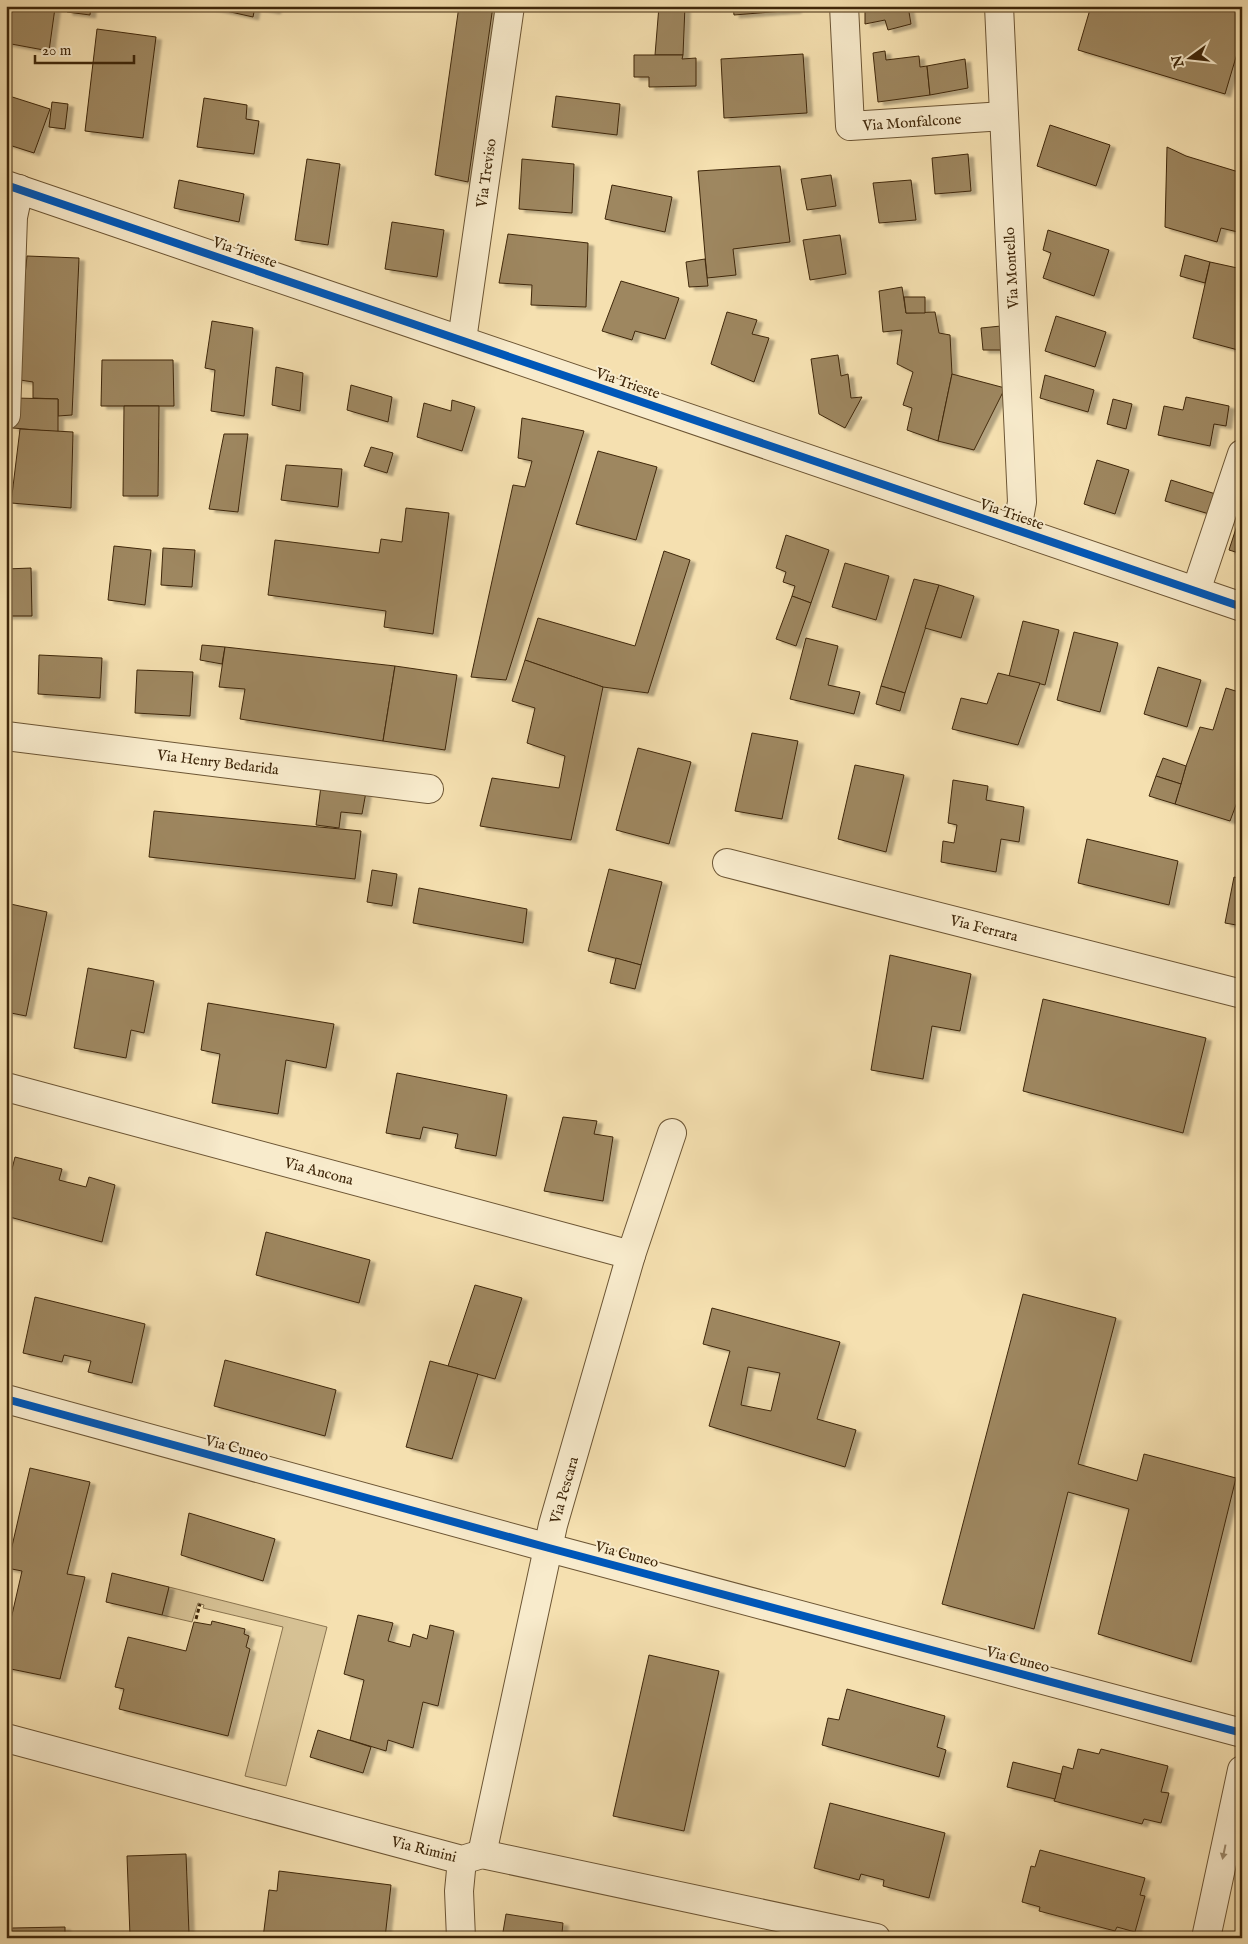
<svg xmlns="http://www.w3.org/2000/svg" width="1248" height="1944" font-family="'IM FELL English',serif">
	<defs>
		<filter id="shadow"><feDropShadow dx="5.5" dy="3" stdDeviation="1" flood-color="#0004"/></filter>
	</defs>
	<rect width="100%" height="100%" fill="#f5e0b0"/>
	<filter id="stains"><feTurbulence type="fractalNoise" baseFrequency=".004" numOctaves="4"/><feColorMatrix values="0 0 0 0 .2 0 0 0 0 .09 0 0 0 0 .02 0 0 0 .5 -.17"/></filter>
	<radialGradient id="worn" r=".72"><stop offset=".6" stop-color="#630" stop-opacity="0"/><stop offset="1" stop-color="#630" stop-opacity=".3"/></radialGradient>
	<polygon fill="#d6c194" stroke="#8a744f" points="169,1587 327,1627 286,1786 245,1776 283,1627 203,1608 204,1605 198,1603 192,1622 162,1615"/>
	<g fill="#9e8760" stroke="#3f270a" fill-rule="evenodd" filter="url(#shadow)">
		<polygon points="6,6 55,8 49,51 6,43"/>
		<polygon points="68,6 91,6 90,15 67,12"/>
		<polygon points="204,6 276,6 275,11 255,7 253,17"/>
		<polygon points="459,6 493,6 468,182 435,175"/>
		<polygon points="659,6 685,6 683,55 655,55"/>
		<polygon points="733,6 796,6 796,10 734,15"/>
		<polygon points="865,6 908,6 911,24 888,30 885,20 865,24"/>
		<polygon points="1091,6 1242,6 1242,37 1225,94 1078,50"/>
		<polygon points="97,29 156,37 143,138 85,131"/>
		<polygon points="885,51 886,60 919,56 920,67 927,66 930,95 878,102 873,53"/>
		<polygon points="803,54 807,113 724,118 721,59"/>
		<polygon points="634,55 683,55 682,59 696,58 696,86 649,87 649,77 634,77"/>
		<polygon points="965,59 968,88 930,95 927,66"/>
		<polygon points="6,95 50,109 34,153 6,144"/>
		<polygon points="556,96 620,104 617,135 552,127"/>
		<polygon points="204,98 247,105 246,119 259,121 254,154 197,147"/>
		<polygon points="52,102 68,104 65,129 49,127"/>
		<polygon points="1050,125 1110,145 1096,186 1037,166"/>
		<polygon points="1167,147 1186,156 1242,173 1242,233 1221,228 1217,242 1165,227"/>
		<polygon points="968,154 971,191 935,194 932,158"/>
		<polygon points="307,159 340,164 328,245 295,240"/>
		<polygon points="522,159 574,164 572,213 519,209"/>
		<polygon points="780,166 790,242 733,249 736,275 707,278 698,171"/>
		<polygon points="831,175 836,206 807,210 801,179"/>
		<polygon points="179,180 244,194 239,222 174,208"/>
		<polygon points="911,180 916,220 879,223 873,183"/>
		<polygon points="612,185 672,197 665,232 605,219"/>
		<polygon points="392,222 444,230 437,277 385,269"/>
		<polygon points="1048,230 1109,250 1094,296 1043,278 1051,253 1043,250"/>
		<polygon points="508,234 588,243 586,307 531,305 532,285 499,283"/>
		<polygon points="840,235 846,274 810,280 803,240"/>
		<polygon points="1185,255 1210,262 1205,283 1180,276"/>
		<polygon points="27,256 79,258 72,415 58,416 58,399 33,398 33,382 14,379"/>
		<polygon points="705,259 708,286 689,287 686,262"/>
		<polygon points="1210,262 1242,269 1242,331 1238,350 1193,338"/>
		<polygon points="621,281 679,298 665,339 635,331 632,340 602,331"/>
		<polygon points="902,287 906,313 935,312 939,333 950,335 952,374 938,441 907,430 912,408 903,405 913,372 897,364 902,330 883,332 879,291"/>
		<polygon points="904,297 925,297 925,313 906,313"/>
		<polygon points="727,312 757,320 752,334 769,338 754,382 711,364"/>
		<polygon points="1056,316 1106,332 1095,367 1045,351"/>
		<polygon points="212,321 253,328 244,416 211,411 215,370 205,368"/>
		<polygon points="1001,326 1002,350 983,350 981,328"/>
		<polygon points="838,355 841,376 848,374 851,398 862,397 845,428 819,414 811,359"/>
		<polygon points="102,360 173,360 174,406 101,406"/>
		<polygon points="276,367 303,373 300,411 272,405"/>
		<polygon points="952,374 1005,388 974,450 938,441"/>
		<polygon points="1045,375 1094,390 1088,412 1040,398"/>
		<polygon points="351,385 392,397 388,422 347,410"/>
		<polygon points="1186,397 1229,406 1226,426 1214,424 1210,446 1158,435 1164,406 1183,410"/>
		<polygon points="14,398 58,399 58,432 13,428"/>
		<polygon points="1113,399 1132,404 1126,429 1107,424"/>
		<polygon points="452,400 475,407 462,451 417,437 424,403 451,411"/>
		<polygon points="124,406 159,406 158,496 123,496"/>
		<polygon points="522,418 584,431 506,680 471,677 513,485 525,487 532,461 518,458"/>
		<polygon points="20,429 73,432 71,508 11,503"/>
		<polygon points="224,434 248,434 238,512 209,509"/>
		<polygon points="371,447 393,453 387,473 364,466"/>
		<polygon points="598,451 657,467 636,540 576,524"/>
		<polygon points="1097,460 1129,470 1115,514 1084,504"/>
		<polygon points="286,465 342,469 338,507 281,500"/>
		<polygon points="1171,480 1222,496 1216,516 1165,501"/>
		<polygon points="406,508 449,513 433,634 384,627 386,611 268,595 275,540 379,553 381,539 402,542"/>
		<polygon points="1242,510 1242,554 1229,550"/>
		<polygon points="786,535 829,550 811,603 792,596 795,586 783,582 786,572 776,568"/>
		<polygon points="114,546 151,550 145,605 108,600"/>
		<polygon points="163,548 195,550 192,587 161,585"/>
		<polygon points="664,551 690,560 648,693 603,687 525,660 538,618 635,646"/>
		<polygon points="845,563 889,576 876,620 832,607"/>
		<polygon points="31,568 32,616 6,616 6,569"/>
		<polygon points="914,579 939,585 905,693 881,686"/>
		<polygon points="939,585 974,596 961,638 925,628"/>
		<polygon points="792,596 811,603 796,646 776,639"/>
		<polygon points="1023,621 1059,630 1045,685 1009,676"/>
		<polygon points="1074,632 1118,643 1100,712 1057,700"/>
		<polygon points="806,638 838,646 828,685 860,692 854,714 790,699"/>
		<polygon points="202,645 225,647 222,664 200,660"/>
		<polygon points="225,647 395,666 383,741 240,719 245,689 219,687"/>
		<polygon points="39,655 102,658 100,698 38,694"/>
		<polygon points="525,660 603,687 571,840 480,826 492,778 559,788 565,756 527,743 535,708 512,701"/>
		<polygon points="395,666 457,675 445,750 383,741"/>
		<polygon points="1158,667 1201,680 1187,727 1144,714"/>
		<polygon points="137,670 193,672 190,716 135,713"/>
		<polygon points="998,673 1040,683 1018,745 952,729 961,698 987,704"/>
		<polygon points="881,686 905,693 900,711 876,704"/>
		<polygon points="1226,688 1242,693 1242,789 1230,821 1175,804 1186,766 1200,727 1213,730"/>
		<polygon points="752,733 798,741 782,819 735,811"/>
		<polygon points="638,748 691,762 669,844 616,830"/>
		<polygon points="1163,758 1186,766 1181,784 1156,776"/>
		<polygon points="855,765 904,775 886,852 838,839"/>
		<polygon points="1156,776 1181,784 1175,804 1149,796"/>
		<polygon points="953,780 988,786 986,800 1024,807 1019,842 1001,839 996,872 941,862 943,841 954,843 957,825 948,823"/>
		<polygon points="321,786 366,792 362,814 341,812 339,828 316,825"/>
		<polygon points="154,811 361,831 355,879 149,857"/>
		<polygon points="1087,839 1178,861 1169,905 1078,883"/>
		<polygon points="609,869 662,882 641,965 588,951"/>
		<polygon points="372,870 397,874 392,906 367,902"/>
		<polygon points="1234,877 1242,879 1242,926 1225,923"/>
		<polygon points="419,888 527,909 523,943 413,923"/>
		<polygon points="6,903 47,912 26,1016 6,1012"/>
		<polygon points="890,955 971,974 960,1031 932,1026 923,1079 871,1070"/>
		<polygon points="616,958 641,965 635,989 610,983"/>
		<polygon points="88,968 154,981 144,1033 131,1030 126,1058 74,1048"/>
		<polygon points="1043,999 1206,1038 1183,1133 1023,1091"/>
		<polygon points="208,1003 334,1024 326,1068 286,1060 278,1114 212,1103 220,1054 201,1050"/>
		<polygon points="397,1073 507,1095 496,1156 455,1148 458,1134 423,1127 420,1139 386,1133"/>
		<polygon points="563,1117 597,1121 594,1134 613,1137 603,1201 544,1191"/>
		<polygon points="15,1157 62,1169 59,1180 86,1187 89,1177 115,1185 102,1242 6,1216 6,1193"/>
		<polygon points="266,1232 370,1260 359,1303 256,1275"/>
		<polygon points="475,1285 522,1298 495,1379 448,1366"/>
		<polygon points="1023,1294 1116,1318 1078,1464 1137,1481 1144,1454 1236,1478 1191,1662 1098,1634 1129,1509 1068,1492 1034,1629 942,1604"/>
		<polygon points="35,1297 145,1324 132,1383 88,1372 91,1361 64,1355 62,1362 23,1353"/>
		<path d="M712,1308L840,1342L817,1419L856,1430L845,1467L709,1426L730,1351L703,1344ZM748,1367L780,1373L771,1411L741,1405Z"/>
		<polygon points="225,1360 336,1390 325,1436 214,1406"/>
		<polygon points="430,1361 478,1374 452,1459 406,1447"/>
		<polygon points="30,1468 90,1482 67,1574 85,1577 60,1679 6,1668 6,1641 22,1571 7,1568"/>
		<polygon points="189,1513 275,1539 263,1581 181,1555"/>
		<polygon points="112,1573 169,1587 162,1615 106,1602"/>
		<polygon points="358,1615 393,1623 388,1641 410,1647 413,1634 427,1639 430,1625 454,1631 438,1706 423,1702 413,1748 388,1740 386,1751 350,1740 364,1680 344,1674"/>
		<polygon points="212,1621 245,1629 244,1634 249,1636 246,1647 250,1649 228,1736 119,1709 124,1689 115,1687 128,1637 186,1651 194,1622 211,1625"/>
		<polygon points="649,1655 719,1671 684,1831 613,1816"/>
		<polygon points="847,1689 945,1716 937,1747 946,1750 939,1777 822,1745 828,1718 839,1720"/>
		<polygon points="318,1730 371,1747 363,1773 310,1757"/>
		<polygon points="1078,1749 1099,1754 1101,1749 1168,1766 1161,1792 1169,1793 1161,1823 1144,1819 1142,1824 1054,1801 1063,1766 1073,1769"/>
		<polygon points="1013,1762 1061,1774 1055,1799 1007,1787"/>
		<polygon points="830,1803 945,1833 929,1898 883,1886 884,1880 861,1874 859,1880 814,1868"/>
		<polygon points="1040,1850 1145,1878 1140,1895 1145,1896 1135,1932 1117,1927 1115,1931 1039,1911 1040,1907 1022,1902 1031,1866 1035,1867"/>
		<polygon points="186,1854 189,1933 130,1936 127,1856"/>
		<polygon points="279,1871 391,1885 385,1938 263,1938 269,1890 277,1891"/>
		<polygon points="506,1914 563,1923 562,1933 593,1938 502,1938"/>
		<polygon points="65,1927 65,1938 12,1938 12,1928"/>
	</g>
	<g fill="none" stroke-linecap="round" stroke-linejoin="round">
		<g stroke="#6c5534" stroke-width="30">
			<g id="minor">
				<polyline points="844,6 850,126 1004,116"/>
				<polyline points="999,6 1022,502 1017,530"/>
				<polyline points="6,185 1242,607"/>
				<polyline points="462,340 510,6"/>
				<polyline points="6,415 13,217 19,189"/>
				<polyline points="1196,591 1242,454"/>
				<polyline points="6,736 429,789"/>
				<polyline points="727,863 1242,994"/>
				<polyline points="6,1087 631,1255"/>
				<polyline points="6,1399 549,1548 1242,1733"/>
				<polyline points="6,1738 462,1860 482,1854 876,1938"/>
				<polyline points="482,1854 553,1525 631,1255 672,1133"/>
				<polyline points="461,1938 459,1891 462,1860"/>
				<polyline points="1206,1938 1242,1770"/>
			</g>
		</g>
		<polyline stroke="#3f270a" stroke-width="3" stroke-dasharray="4 2.5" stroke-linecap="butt" points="196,1619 200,1604"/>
		<use href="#minor" stroke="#f8ebcc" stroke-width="28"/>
		<g stroke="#f8ebcc" stroke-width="11">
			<g id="cycleway">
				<polyline points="6,185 1242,607"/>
				<polyline points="6,1399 549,1548 1242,1733"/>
			</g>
		</g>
		<use href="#cycleway" stroke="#0057b8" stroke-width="8"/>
	</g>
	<defs><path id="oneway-solid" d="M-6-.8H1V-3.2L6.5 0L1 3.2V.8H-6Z" transform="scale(1.25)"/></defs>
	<use fill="#9c896b" href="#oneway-solid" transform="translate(1224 1852) rotate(102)"/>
	<g text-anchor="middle" stroke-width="4" stroke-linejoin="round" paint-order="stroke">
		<g font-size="15" fill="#3f270a" stroke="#f8ebcc">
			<text transform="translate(912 122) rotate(-4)" y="5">Via Monfalcone</text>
			<text transform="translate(486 173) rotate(-82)" y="5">Via Treviso</text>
			<text transform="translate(245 252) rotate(19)" y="5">Via Trieste</text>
			<text transform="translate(1011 268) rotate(-93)" y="5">Via Montello</text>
			<text transform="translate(628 383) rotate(19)" y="5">Via Trieste</text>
			<text transform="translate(1012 514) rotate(19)" y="5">Via Trieste</text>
			<text transform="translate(218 762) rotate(7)" y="5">Via Henry Bedarida</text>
			<text transform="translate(984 928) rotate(14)" y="5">Via Ferrara</text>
			<text transform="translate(319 1171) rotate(15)" y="5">Via Ancona</text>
			<text transform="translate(237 1448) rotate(15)" y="5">Via Cuneo</text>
			<text transform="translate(564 1490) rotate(-74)" y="5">Via Pescara</text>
			<text transform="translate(627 1554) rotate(15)" y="5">Via Cuneo</text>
			<text transform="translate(1018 1659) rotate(15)" y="5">Via Cuneo</text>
			<text transform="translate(424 1849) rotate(14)" y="5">Via Rimini</text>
		</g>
	</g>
	<rect width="1248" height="1944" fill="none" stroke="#f5e0b0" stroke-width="25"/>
	<rect x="8" y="8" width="1233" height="1929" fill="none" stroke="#3f270a" stroke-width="2.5"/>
	<rect x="12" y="12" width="1223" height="1919" fill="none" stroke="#3f270a"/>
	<g transform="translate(1190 58) rotate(255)" stroke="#f8ebcc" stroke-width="4" paint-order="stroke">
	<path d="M0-4L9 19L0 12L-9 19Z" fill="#3f270a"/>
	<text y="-8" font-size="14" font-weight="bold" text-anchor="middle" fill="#3f270a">N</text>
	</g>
	<path d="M35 55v8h99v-8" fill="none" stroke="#3f270a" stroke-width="2.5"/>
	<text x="42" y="55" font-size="15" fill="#3f270a" stroke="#f8ebcc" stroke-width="4" paint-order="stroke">20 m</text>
	<rect width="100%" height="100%" filter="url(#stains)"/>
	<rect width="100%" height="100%" fill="url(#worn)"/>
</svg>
